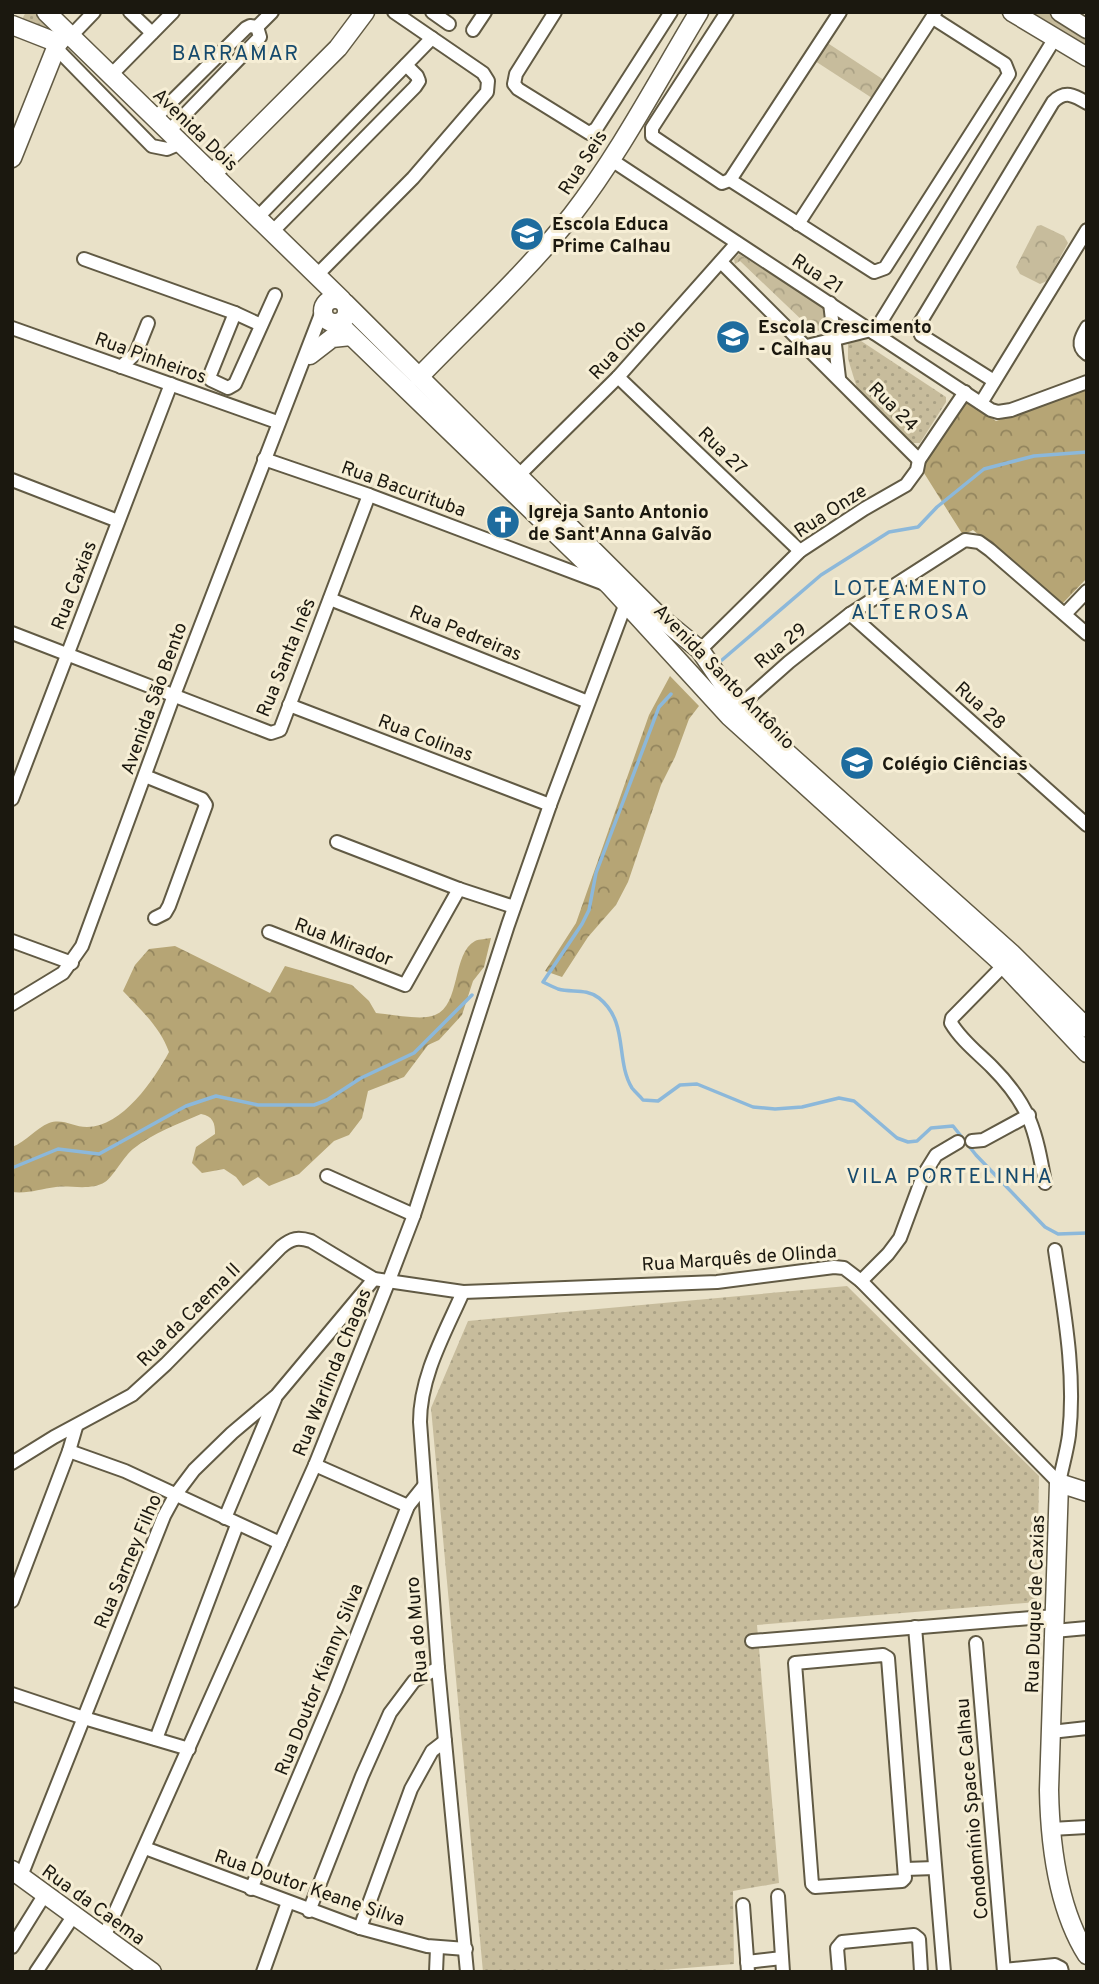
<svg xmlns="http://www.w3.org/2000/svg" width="1099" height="1984" font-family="Overpass,sans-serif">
	<defs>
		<pattern id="grass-dots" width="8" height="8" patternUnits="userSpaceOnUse" patternTransform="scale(1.75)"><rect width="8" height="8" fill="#c7bc9c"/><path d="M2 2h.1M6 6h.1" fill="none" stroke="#aaa185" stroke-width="1.8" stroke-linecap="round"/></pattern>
		<pattern id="forest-crowns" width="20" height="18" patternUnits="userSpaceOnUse" patternTransform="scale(1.75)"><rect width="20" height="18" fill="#b6a575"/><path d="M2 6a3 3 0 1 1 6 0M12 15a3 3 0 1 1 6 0" fill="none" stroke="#93855e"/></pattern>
		<pattern id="park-crowns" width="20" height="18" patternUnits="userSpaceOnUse" patternTransform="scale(1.75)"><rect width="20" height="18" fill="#c7bc9c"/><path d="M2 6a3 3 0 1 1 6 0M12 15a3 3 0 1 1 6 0" fill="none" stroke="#aaa185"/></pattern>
	</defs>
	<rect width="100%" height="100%" fill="#e9e1c8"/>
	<g fill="url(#grass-dots)">
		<polygon points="26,12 38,12 54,31 53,34 21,21"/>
		<polygon points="858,339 946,397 946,402 920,443 913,443 857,388 848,359 848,343"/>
		<polygon points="847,1286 1039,1476 1037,1602 757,1625 779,1883 733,1891 734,1964 638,1972 483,1972 431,1408 468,1321"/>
	</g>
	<g fill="url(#forest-crowns)">
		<polygon points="1087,390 1087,578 1062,604 973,530 963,535 924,473 925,461 966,402 996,421"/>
		<polygon points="670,676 699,706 689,719 675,757 661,785 628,882 616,905 588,937 562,977 545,971 576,923 649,715"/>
		<path d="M491,938L484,967L473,981L462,1015L439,1040L428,1045L404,1077L368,1091L362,1118L349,1135L334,1141L299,1174L269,1186L258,1177L243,1186L236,1177L224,1169L202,1173L192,1163L196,1147L215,1134C215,1123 213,1116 201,1114C178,1124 153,1133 133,1149C124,1156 113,1177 105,1182C91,1191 70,1185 56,1187C40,1189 28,1194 12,1192V1147C26,1142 36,1128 49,1123C63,1118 73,1127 87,1127C122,1127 154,1080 169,1052C160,1027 141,1010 123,991L135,965L149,949L175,946L270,993L285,966L352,985L369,1001L376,1013C390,1014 423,1021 435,1015C461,1005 452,953 475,941C479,939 487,939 491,938Z"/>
	</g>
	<g fill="url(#park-crowns)">
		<polygon points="1025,12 1049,12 1087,36 1087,50"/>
		<polygon points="826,42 884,80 885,82 877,97 872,98 815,61"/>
		<polygon points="1041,225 1064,236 1068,243 1047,281 1040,284 1020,274 1016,267 1037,226"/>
		<polygon points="739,254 821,306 826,310 827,322 824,328 812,334 800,331 806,324 740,261 735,264 734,259"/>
	</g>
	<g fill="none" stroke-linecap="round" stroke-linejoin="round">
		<g stroke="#8cb8da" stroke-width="3.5">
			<polyline points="722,660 821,575 889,532 918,527 937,507 984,469 1034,456 1087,452"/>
			<path d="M671,694L659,707L596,873L589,910L582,924L543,982C547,984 553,987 558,989C572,993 586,988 599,998C629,1022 615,1060 632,1088C635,1092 640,1096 643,1100L658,1101L680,1085L697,1084L753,1107L775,1109L802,1107L839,1098L854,1101L897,1138L908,1142L917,1141L931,1128L953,1126L976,1155L1045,1227L1058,1234L1087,1233"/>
			<polyline points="12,1168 58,1149 99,1154 186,1106 216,1096 258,1105 314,1105 327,1100 361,1078 414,1053 472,995"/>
		</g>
		<g stroke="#615a44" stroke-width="16">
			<g id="street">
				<polyline points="130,12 152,33"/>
				<polyline points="432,12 449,24"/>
				<polyline points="555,12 516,74 514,84 518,89 589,133 596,129 671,12"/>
				<polyline points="727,12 652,128 652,136 722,183 730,180 874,272 885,268 1009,74 1005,64 933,18"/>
				<polyline points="257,27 272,12"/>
				<polyline points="473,30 485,12"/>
				<polyline points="71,36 94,12"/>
				<polyline points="56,48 152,146 167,149 181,143"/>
				<polyline points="111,75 173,12"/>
				<polyline points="155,118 246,28 250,26 257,27 260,37 168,132"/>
				<polyline points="610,159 991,410 998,412 1011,410 1087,382"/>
				<polyline points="730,180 840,12"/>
				<polyline points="257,218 432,38"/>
				<polyline points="798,224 935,13"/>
				<polyline points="272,232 415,87 419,81 417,76 406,65"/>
				<polyline points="84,259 235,313 261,325"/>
				<polyline points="721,262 919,460"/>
				<polyline points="316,276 413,178 487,92 488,81 483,73 394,12"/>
				<polyline points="830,303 839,378"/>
				<polyline points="235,313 210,375 211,380 228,388 235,384 275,295"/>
				<path d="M1087,327C1081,337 1076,346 1087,354"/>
				<polyline points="12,328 277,422"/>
				<polyline points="874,333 1055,38"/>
				<polyline points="807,346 871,330"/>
				<polyline points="121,367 136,353 148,323"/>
				<polyline points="618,377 800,551"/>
				<path d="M994,381L921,335L918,326L1053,102C1065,90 1074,95 1087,103"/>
				<polyline points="981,403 1087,230"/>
				<polyline points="264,459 369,495 602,583"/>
				<polyline points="518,476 618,377 737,243"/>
				<polyline points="12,480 118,521"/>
				<polyline points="330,599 588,702"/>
				<polyline points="850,614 1087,825"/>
				<polyline points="1065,614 1087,591"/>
				<polyline points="12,633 271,733 280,730 369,495"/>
				<polyline points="700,650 800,551 864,509 906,485 917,470 919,460 965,392"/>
				<polyline points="289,705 550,805"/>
				<polyline points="734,711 789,662 850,614 965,540 979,542 990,550 1087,634"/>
				<polyline points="145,776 202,799 206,805 169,906 165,913 155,918"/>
				<polyline points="12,799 171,384"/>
				<polyline points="337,842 459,889 514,907"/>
				<polyline points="269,932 405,985 459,889"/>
				<polyline points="12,941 72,963"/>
				<path d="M1004,965L952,1018L951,1023C961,1040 978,1053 992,1067C1030,1105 1036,1131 1045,1183"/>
				<polyline points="12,1004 63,973 82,946 174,695 323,309"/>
				<polyline points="972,1141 983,1140 1029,1115"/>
				<polyline points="327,1176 414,1215"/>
				<path d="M1055,1250C1064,1311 1076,1374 1069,1435C1067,1451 1062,1467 1059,1483"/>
				<polyline points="861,1281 888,1254 900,1238 923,1176 936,1155 958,1142"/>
				<path d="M463,1292C445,1333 420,1376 420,1422L438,1668L467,1972"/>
				<polyline points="69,1451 125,1471 280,1543"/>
				<path d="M12,1463L54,1437L132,1395L166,1364L281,1247C292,1238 298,1237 311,1241L374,1279L463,1292L717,1282L834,1267L844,1268L861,1281L1059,1483"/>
				<polyline points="315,1465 408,1506"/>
				<polyline points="225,1518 275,1399"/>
				<polyline points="12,1601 69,1451 76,1427"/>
				<polyline points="915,1627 944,1972"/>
				<polyline points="1054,1631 1087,1628"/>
				<polyline points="752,1641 1055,1616"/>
				<polyline points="976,1643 1004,1972"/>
				<polygon points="883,1655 888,1658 905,1878 902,1881 815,1887 812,1884 795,1663"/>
				<polyline points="12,1694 84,1718 189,1749"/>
				<polyline points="1051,1732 1087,1728"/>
				<polyline points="156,1739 237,1525"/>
				<polyline points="1051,1829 1087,1827"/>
				<polyline points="145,1848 360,1928 427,1946 466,1949"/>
				<polyline points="905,1869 935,1868"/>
				<polyline points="21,1876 164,1516 176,1494 194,1470 232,1433 277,1395 374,1279"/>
				<polyline points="251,1889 335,1691 408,1506 424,1486"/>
				<polyline points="778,1896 783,1972"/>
				<polyline points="743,1905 748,1972"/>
				<polyline points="309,1911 362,1776 390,1713 414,1681 438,1668"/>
				<polyline points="360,1928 411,1789 432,1751 445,1741"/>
				<polyline points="104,1937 315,1465 388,1283 414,1215 508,925 550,805 626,603"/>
				<polyline points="12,1947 45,1894"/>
				<polyline points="747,1962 782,1958"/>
				<polyline points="1004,1970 1055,1965 1061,1968 1062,1972"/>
				<polyline points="36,1972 74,1915"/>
				<polyline points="263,1972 288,1902"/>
				<polyline points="436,1972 437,1948"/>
				<polyline points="839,1972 837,1948 842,1942 914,1935 919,1939 921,1972"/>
			</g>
		</g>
		<g stroke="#615a44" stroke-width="21">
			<g id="secondary">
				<polyline points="46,12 342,300"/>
				<polyline points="1012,12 1087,57"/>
				<polyline points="1060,12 1087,29"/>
				<polyline points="12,25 58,43"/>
				<polyline points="12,158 58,43 67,33"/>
				<polyline points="212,174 338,48 365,12"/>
				<circle cx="335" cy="311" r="12"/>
				<polyline points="345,303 661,618 700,650 738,706 787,753 1011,953 1087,1028"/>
				<polyline points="338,323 609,585 729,716 1004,965 1087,1053"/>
				<polyline points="310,355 332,338 351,336"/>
				<path d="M419,377C470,324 526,273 572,215C620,153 658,80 699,12"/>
				<path d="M1087,1492L1059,1483L1049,1790C1050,1844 1058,1909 1087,1955"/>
				<polyline points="12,1870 152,1972"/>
			</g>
		</g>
		<use href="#street" stroke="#fff" stroke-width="12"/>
		<use href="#secondary" stroke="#fff" stroke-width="18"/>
	</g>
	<defs>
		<g id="school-disc" transform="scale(1.75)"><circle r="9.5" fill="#1e6c9e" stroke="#f6eed5"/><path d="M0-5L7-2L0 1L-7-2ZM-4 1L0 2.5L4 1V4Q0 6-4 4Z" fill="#fff"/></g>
		<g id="church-disc" transform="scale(1.75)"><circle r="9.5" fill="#1e6c9e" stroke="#f6eed5"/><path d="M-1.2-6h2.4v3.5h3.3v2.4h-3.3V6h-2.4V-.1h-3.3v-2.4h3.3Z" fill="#fff"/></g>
	</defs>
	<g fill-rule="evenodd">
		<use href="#school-disc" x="527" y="234"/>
		<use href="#school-disc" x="733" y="337"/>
		<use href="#church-disc" x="503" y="522"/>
		<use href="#school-disc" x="857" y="763"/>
	</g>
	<g text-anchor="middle" stroke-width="6" stroke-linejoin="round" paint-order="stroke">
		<g font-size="19" fill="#1b180f" stroke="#f6eed5">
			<text transform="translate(196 129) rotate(44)" y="7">Avenida Dois</text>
			<text transform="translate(582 162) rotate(-57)" y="7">Rua Seis</text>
			<text transform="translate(818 273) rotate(33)" y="7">Rua 21</text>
			<text transform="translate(617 349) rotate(-47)" y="7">Rua Oito</text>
			<text transform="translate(151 357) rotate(20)" y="7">Rua Pinheiros</text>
			<text transform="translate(894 406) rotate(45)" y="7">Rua 24</text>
			<text transform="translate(723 450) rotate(44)" y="7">Rua 27</text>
			<text transform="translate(404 488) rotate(20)" y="7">Rua Bacurituba</text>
			<text transform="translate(830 510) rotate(-33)" y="7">Rua Onze</text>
			<text transform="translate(73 585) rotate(-69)" y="7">Rua Caxias</text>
			<text transform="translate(466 632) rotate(22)" y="7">Rua Pedreiras</text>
			<text transform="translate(780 645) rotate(-39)" y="7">Rua 29</text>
			<text transform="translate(285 657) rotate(-68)" y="7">Rua Santa Inês</text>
			<text transform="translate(725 676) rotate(46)" y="7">Avenida Santo Antônio</text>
			<text transform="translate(153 698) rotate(-70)" y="7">Avenida São Bento</text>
			<text transform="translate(981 705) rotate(42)" y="7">Rua 28</text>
			<text transform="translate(426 737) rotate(21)" y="7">Rua Colinas</text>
			<text transform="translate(344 941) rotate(21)" y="7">Rua Mirador</text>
			<text transform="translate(739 1257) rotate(-4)" y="7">Rua Marquês de Olinda</text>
			<text transform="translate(188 1314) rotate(-45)" y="7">Rua da Caema II</text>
			<text transform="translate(331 1372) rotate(-68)" y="7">Rua Warlinda Chagas</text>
			<text transform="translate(127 1561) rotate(-67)" y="7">Rua Sarney Filho</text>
			<text transform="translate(1034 1604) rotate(-88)" y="7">Rua Duque de Caxias</text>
			<text transform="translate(416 1630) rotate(-95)" y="7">Rua do Muro</text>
			<text transform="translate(318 1679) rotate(-68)" y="7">Rua Doutor Kianny Silva</text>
			<text transform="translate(971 1809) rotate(-95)" y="7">Condomínio Space Calhau</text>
			<text transform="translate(310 1887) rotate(19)" y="7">Rua Doutor Keane Silva</text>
			<text transform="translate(94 1904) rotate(36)" y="7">Rua da Caema</text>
		</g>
		<g font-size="19" font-weight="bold" fill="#1b180f" stroke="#f6eed5" text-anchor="start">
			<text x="552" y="230">Escola Educa<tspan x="552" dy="22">Prime Calhau</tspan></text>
			<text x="758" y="333">Escola Crescimento<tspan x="758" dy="22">- Calhau</tspan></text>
			<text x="528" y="518">Igreja Santo Antonio<tspan x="528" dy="22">de Sant'Anna Galvão</tspan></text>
			<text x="882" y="770">Colégio Ciências</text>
		</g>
		<g font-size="21" letter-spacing="2" fill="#164a6d" stroke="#f6eed5">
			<text x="236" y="60">BARRAMAR</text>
			<text x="911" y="595">LOTEAMENTO<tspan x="911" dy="24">ALTEROSA</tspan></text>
			<text x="950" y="1183">VILA PORTELINHA</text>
		</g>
	</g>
	<rect width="1099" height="1984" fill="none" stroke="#1b180f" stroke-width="28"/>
</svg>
